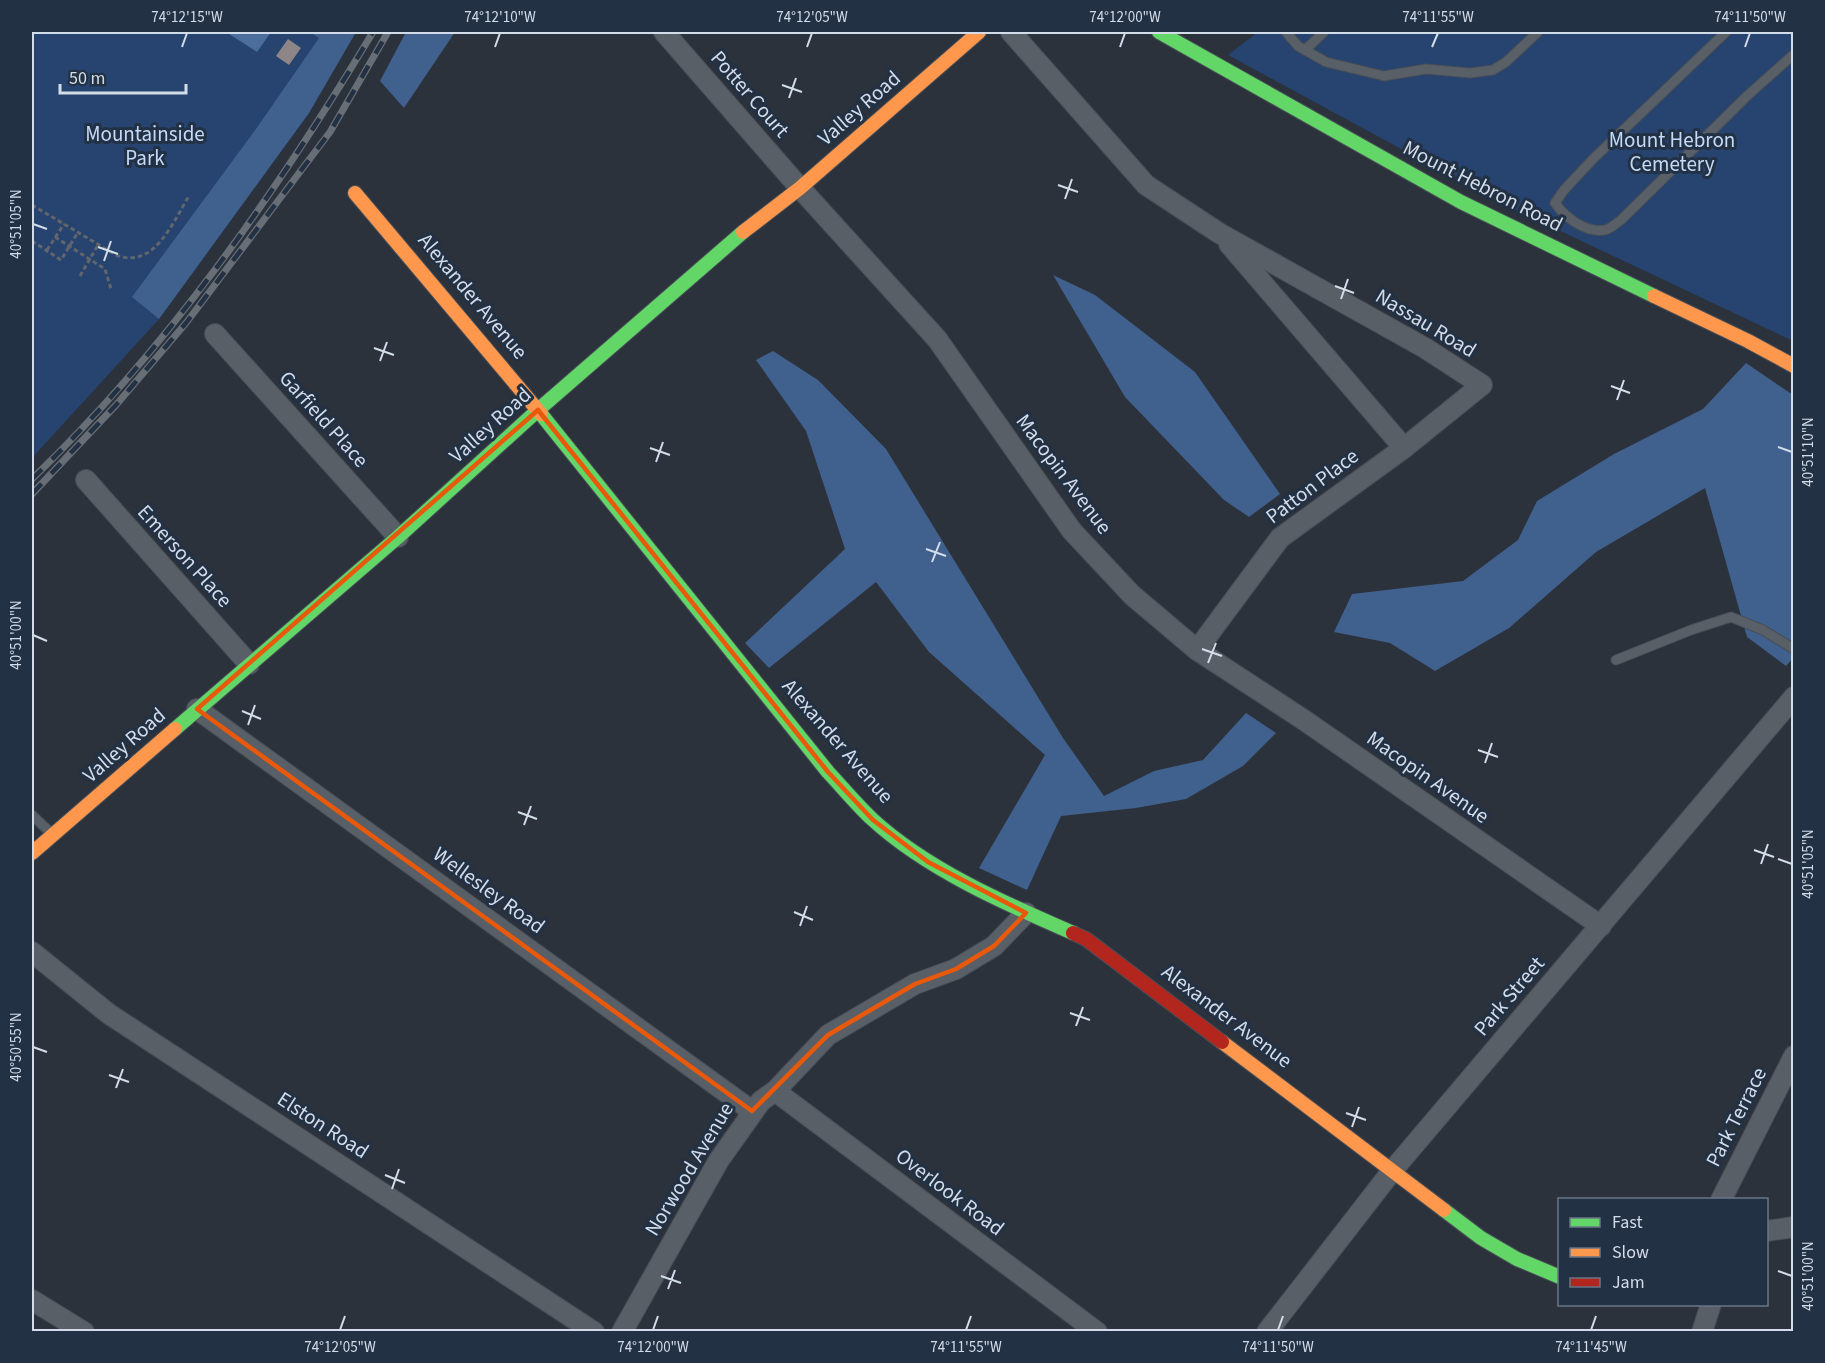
<svg xmlns="http://www.w3.org/2000/svg" width="1825" height="1363" font-family="'Source Sans 3',sans-serif">
	<rect width="100%" height="100%" fill="#2b323c"/>
	<g fill="#26446f">
		<polygon points="32,32 356,32 309,113 159,319 32,458"/>
		<polygon points="1258,32 1793,32 1793,341 1495,200 1228,55"/>
	</g>
	<g fill="#40608d">
		<polygon points="310,32 356,32 309,113 159,319 132,297 256,129 319,38"/>
		<polygon points="406,32 455,32 404,108 380,81"/>
		<polygon points="1053,275 1095,295 1195,372 1280,494 1249,517 1224,500 1125,397"/>
		<polygon points="773,351 818,380 886,449 1063,738 1104,796 1154,771 1203,760 1246,713 1276,733 1243,766 1186,799 1136,808 1061,816 1027,890 979,868 1045,755 929,652 876,582 769,668 745,643 845,549 806,431 756,360"/>
		<polygon points="1746,363 1793,395 1794,657 1786,666 1747,637 1705,488 1596,552 1509,628 1435,671 1390,643 1334,632 1352,594 1463,581 1518,540 1537,501 1614,454 1703,409"/>
	</g>
	<polygon fill="#4c6e9d" points="226,32 271,32 257,52"/>
	<polygon fill="#8d8586" points="288,39 301,48 289,65 276,56"/>
	<g fill="none" stroke-linecap="round" stroke-linejoin="round">
		<g stroke="#474d56" stroke-width="11">
			<g id="lane">
				<polyline points="1286,32 1298,46 1326,62 1384,76 1426,69 1470,73 1493,70 1506,62 1538,32"/>
				<path d="M1726,32L1593,159L1564,190L1555,203C1566,218 1585,233 1605,230C1611,229 1616,223 1621,220L1747,96L1794,54"/>
				<polyline points="1305,50 1324,32"/>
				<polyline points="1616,660 1691,630 1731,617 1763,630 1794,649"/>
				<polyline points="32,815 51,833"/>
			</g>
		</g>
		<g stroke="#474d56" stroke-width="22">
			<g id="street">
				<polyline points="664,32 800,188 937,339 1072,531 1132,595 1197,650 1304,720 1601,926"/>
				<polyline points="1011,32 1146,185 1219,233 1425,348 1482,385 1404,448 1280,538 1197,650"/>
				<polyline points="1229,244 1404,448"/>
				<polyline points="215,334 398,537"/>
				<polyline points="86,480 249,664"/>
				<polyline points="197,709 752,1111"/>
				<polyline points="32,952 109,1014 594,1332"/>
				<polyline points="775,1091 1097,1332"/>
				<polyline points="1721,1200 1794,1056"/>
				<polyline points="1766,1231 1794,1227"/>
				<polyline points="32,1300 84,1332"/>
				<polyline points="622,1332 719,1160 761,1101 775,1091 828,1035 915,984 956,969 994,946 1026,913"/>
				<polyline points="1267,1332 1392,1171 1794,697"/>
				<polyline points="1702,1332 1711,1304"/>
			</g>
		</g>
		<g stroke="#474d56" stroke-width="16">
			<g id="fast">
				<polyline points="1159,32 1461,202 1654,296"/>
				<path d="M541,414L828,772C843,788 857,805 872,819C926,869 1006,904 1073,933"/>
				<polyline points="175,729 398,537 538,410 743,232"/>
				<polyline points="1444,1210 1481,1238 1517,1259 1560,1277"/>
			</g>
		</g>
		<g stroke="#474d56" stroke-width="16">
			<g id="slow">
				<polyline points="355,193 541,414"/>
				<polyline points="743,232 800,188 979,32"/>
				<polyline points="1654,296 1748,341 1794,366"/>
				<polyline points="32,853 175,729"/>
				<polyline points="1222,1042 1444,1210"/>
			</g>
		</g>
		<g stroke="#474d56" stroke-width="16">
			<polyline id="jam" points="1073,933 1086,939 1222,1042"/>
		</g>
		<g stroke="#61666d" stroke-width="3" stroke-dasharray="4.5 3" stroke-linecap="butt">
			<path d="M32,205L116,255C154,270 173,222 189,196"/>
			<polyline points="55,237 105,269 111,289"/>
			<polyline points="32,241 61,260 78,232"/>
			<polyline points="47,250 64,224"/>
			<polyline points="80,276 98,245"/>
		</g>
		<use href="#lane" stroke="#595f67" stroke-width="9"/>
		<use href="#street" stroke="#595f67" stroke-width="20"/>
		<use href="#fast" stroke="#63d668" stroke-width="14"/>
		<use href="#slow" stroke="#ff974d" stroke-width="14"/>
		<use href="#jam" stroke="#b3261e" stroke-width="14"/>
		<g stroke="#686e75" stroke-width="7">
			<g id="rail">
				<path d="M32,479C167,349 277,192 373,32"/>
				<polyline points="32,494 116,405 186,323 330,132 388,32"/>
			</g>
		</g>
		<use href="#rail" stroke="#233144" stroke-width="4.5" stroke-dasharray="14" stroke-linecap="butt"/>
	</g>
	<path fill="none" stroke="#e8590c" stroke-width="4.5" stroke-linejoin="round" d="M538,410L828,772L873,820L928,862L1026,913L994,946L956,969L915,984L828,1035L752,1111L197,709Z"/>
	<path fill="none" stroke="#d3dce9" stroke-width="2" d="M182,47L187,33M495,47L500,33M807,47L812,33M1120,47L1125,33M1432,47L1438,33M1745,47L1750,33M782,85L802,92M789,98L796,78M1058,185L1078,192M1065,199L1072,179M33,224L47,229M98,247L118,254M104,261L111,241M1335,286L1354,293M1341,299L1348,279M374,348L394,355M380,361L387,342M1611,386L1630,393M1617,400L1624,380M1778,447L1792,452M650,448L670,455M656,462L663,442M926,549L946,556M932,562L940,542M33,635L47,641M1202,649L1222,656M1208,663L1216,643M242,711L261,719M248,725L255,705M1478,750L1498,757M1485,763L1492,743M518,812L537,819M524,825L531,806M1754,850L1774,857M1778,859L1792,864M1761,864L1768,844M794,912L813,920M800,926L807,906M1070,1013L1090,1020M1076,1026L1083,1007M33,1047L47,1052M109,1075L129,1082M116,1088L123,1069M1346,1113L1366,1120M1352,1127L1359,1107M385,1175L405,1183M392,1189L399,1169M1778,1271L1792,1276M661,1276L681,1283M668,1289L675,1270M340,1330L345,1316M653,1330L658,1316M966,1330L971,1316M1278,1330L1283,1316M1591,1330L1596,1316"/>
	<g text-anchor="middle" stroke-width="6" stroke-linejoin="round" paint-order="stroke">
		<g font-size="21" fill="#d3dce9" stroke="#233144">
			<text transform="translate(750 94) rotate(49)" y="7">Potter Court</text>
			<text transform="translate(859 108) rotate(-41)" y="7">Valley Road</text>
			<text transform="translate(1483 186) rotate(27)" y="7">Mount Hebron Road</text>
			<text transform="translate(473 296) rotate(50)" y="7">Alexander Avenue</text>
			<text transform="translate(1426 323) rotate(31)" y="7">Nassau Road</text>
			<text transform="translate(324 419) rotate(48)" y="7">Garfield Place</text>
			<text transform="translate(490 425) rotate(-42)" y="7">Valley Road</text>
			<text transform="translate(1064 474) rotate(53)" y="7">Macopin Avenue</text>
			<text transform="translate(1312 486) rotate(-37)" y="7">Patton Place</text>
			<text transform="translate(185 556) rotate(48)" y="7">Emerson Place</text>
			<text transform="translate(838 741) rotate(49)" y="7">Alexander Avenue</text>
			<text transform="translate(124 745) rotate(-41)" y="7">Valley Road</text>
			<text transform="translate(1428 777) rotate(35)" y="7">Macopin Avenue</text>
			<text transform="translate(489 890) rotate(36)" y="7">Wellesley Road</text>
			<text transform="translate(1509 996) rotate(-50)" y="7">Park Street</text>
			<text transform="translate(1227 1016) rotate(37)" y="7">Alexander Avenue</text>
			<text transform="translate(1736 1117) rotate(-63)" y="7">Park Terrace</text>
			<text transform="translate(323 1125) rotate(33)" y="7">Elston Road</text>
			<text transform="translate(689 1169) rotate(-59)" y="7">Norwood Avenue</text>
			<text transform="translate(950 1192) rotate(37)" y="7">Overlook Road</text>
		</g>
		<g font-size="21" fill="#c4daf8" stroke="#233144">
			<text x="145" y="141">Mountainside<tspan x="145" dy="24">Park</tspan></text>
			<text x="1672" y="147">Mount Hebron<tspan x="1672" dy="24">Cemetery</tspan></text>
		</g>
	</g>
	<rect width="1825" height="1363" fill="none" stroke="#233144" stroke-width="66"/>
	<rect x="1558" y="1198" width="210" height="108" fill="#233144" stroke="#697586" stroke-width="1.5"/>
	<rect x="1570" y="1218" width="30" height="9" fill="#63d668" stroke="#697586" stroke-width="1.5"/>
	<text x="1612" y="1228" font-size="18" fill="#d3dce9">Fast</text>
	<rect x="1570" y="1248" width="30" height="9" fill="#ff974d" stroke="#697586" stroke-width="1.5"/>
	<text x="1612" y="1258" font-size="18" fill="#d3dce9">Slow</text>
	<rect x="1570" y="1278" width="30" height="9" fill="#b3261e" stroke="#697586" stroke-width="1.5"/>
	<text x="1612" y="1288" font-size="18" fill="#d3dce9">Jam</text>
	<path d="M60 84v9h126v-9" fill="none" stroke="#d3dce9" stroke-width="3"/>
	<text x="69" y="84" font-size="18" fill="#d3dce9" stroke="#233144" stroke-width="4.5" paint-order="stroke">50 m</text>
	<rect x="33" y="33" width="1759" height="1297" fill="none" stroke="#d3dce9" stroke-width="2"/>
	<g font-size="15" text-anchor="middle" fill="#d3dce9">
		<text x="187" y="22">74°12'15"W</text>
		<text x="500" y="22">74°12'10"W</text>
		<text x="812" y="22">74°12'05"W</text>
		<text x="1125" y="22">74°12'00"W</text>
		<text x="1438" y="22">74°11'55"W</text>
		<text x="1750" y="22">74°11'50"W</text>
		<text transform="translate(16 224) rotate(-90)" y="5">40°51'05"N</text>
		<text transform="translate(1808 452) rotate(-90)" y="5">40°51'10"N</text>
		<text transform="translate(16 635) rotate(-90)" y="5">40°51'00"N</text>
		<text transform="translate(1808 864) rotate(-90)" y="5">40°51'05"N</text>
		<text transform="translate(16 1047) rotate(-90)" y="5">40°50'55"N</text>
		<text transform="translate(1808 1276) rotate(-90)" y="5">40°51'00"N</text>
		<text x="340" y="1352">74°12'05"W</text>
		<text x="653" y="1352">74°12'00"W</text>
		<text x="966" y="1352">74°11'55"W</text>
		<text x="1278" y="1352">74°11'50"W</text>
		<text x="1591" y="1352">74°11'45"W</text>
	</g>
</svg>
